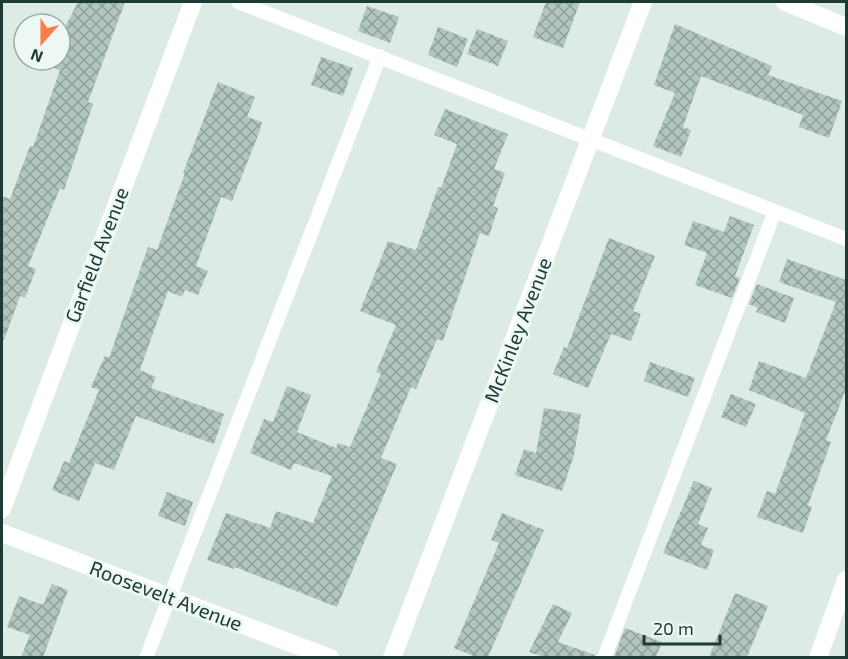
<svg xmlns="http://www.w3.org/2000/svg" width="848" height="659" font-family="'Exo 2',sans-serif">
	<defs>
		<pattern id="building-cross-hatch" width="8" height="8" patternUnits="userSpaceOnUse" patternTransform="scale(1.5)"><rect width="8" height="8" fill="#b2c5be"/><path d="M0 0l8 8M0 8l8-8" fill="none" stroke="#90a19b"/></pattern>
	</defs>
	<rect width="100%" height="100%" fill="#ddebe5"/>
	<g fill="url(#building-cross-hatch)">
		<polygon points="78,2 125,2 88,102 93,104 64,190 60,188 28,266 36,269 25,298 20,296 4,340 2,340 2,196 10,199 30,146 33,147 60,70 50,66 52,60 60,60 60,37"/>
		<polygon points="546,2 580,2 563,48 533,37"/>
		<polygon points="367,6 399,17 390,43 358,31"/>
		<polygon points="675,24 772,66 768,75 842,101 829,138 799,127 803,115 701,76 683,127 691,130 681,157 653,146 675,93 654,85"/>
		<polygon points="438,27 468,39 457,67 428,55"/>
		<polygon points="477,29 508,41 498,66 467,54"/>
		<polygon points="321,57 353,68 343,96 311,85"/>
		<polygon points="218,82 255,97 247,117 262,122 259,133 232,201 221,197 196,266 208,271 198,295 185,290 182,297 168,291 140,370 156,377 151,388 224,414 214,444 136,416 114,470 95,463 79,501 52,490 64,461 69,463 99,390 91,387 105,356 109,358 148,247 157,250 185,173 183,173"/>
		<polygon points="445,109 508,134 494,169 505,173 493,206 498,208 489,236 480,233 443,341 437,339 416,389 411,387 381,458 397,464 337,607 235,567 234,569 207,560 226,513 270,528 276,511 313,523 332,476 294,463 291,470 250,453 264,419 273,422 287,386 311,395 297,432 336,448 338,443 350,447 381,374 376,372 396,325 360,311 388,241 416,250 438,187 441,188 457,144 434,135"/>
		<polygon points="730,216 754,225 735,276 740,278 732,298 695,285 707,253 684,245 693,221 724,232"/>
		<polygon points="609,238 655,256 633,311 641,314 631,341 611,334 588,388 553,374 564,347 567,348"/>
		<polygon points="787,259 846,280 846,389 826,440 831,442 808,505 812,507 803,533 757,517 767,491 775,494 805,413 749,390 759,361 806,378 836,302 779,282"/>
		<polygon points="757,284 794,298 785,323 756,312 758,308 749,304"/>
		<polygon points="650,362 695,378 688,397 644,381"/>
		<polygon points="731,394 756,404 746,427 721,417"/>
		<polygon points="544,408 581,414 574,455 562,491 515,475 524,449 536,453"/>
		<polygon points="694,481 712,488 698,524 708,528 701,545 714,550 707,570 663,553"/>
		<polygon points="167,492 193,502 185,526 158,516"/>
		<polygon points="502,513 544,530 488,657 476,657 454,648 499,543 491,540"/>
		<polygon points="52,584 68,590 43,657 21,657 30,635 7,627 19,596 43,605"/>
		<polygon points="735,593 768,606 747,657 709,657"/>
		<polygon points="553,604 572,613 558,642 595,655 594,657 544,657 529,652"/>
		<polygon points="625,628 662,642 656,657 614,657"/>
	</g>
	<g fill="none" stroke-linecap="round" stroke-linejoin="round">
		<g stroke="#fff" stroke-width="14">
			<polyline points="238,2 846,239"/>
			<polyline points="146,658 380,56"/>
			<polyline points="604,658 775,211"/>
		</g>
		<g stroke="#fff" stroke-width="18">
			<polyline points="2,509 193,2"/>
			<polyline points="2,533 330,658"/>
			<polyline points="818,658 846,580"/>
		</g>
		<g stroke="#fff" stroke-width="18">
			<polyline points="785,2 846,27"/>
			<polyline points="392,658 643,2"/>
		</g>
	</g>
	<g text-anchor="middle" stroke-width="6" stroke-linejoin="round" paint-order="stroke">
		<g font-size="20" fill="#1d3b34" stroke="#edf7f3">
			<text transform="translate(97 255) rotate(-69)" y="7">Garfield Avenue</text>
			<text transform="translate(518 330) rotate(-69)" y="7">McKinley Avenue</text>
			<text transform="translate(166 596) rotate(21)" y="7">Roosevelt Avenue</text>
		</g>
	</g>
	<rect width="848" height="659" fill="none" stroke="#1d3b34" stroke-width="6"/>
	<g transform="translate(42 42) rotate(201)"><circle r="28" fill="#edf7f3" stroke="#9aaca7" stroke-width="1.5"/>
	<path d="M0-4.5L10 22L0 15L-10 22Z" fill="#fe7c47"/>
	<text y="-9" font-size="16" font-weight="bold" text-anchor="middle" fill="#1d3b34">N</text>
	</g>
	<path d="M644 635v9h76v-9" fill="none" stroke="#1d3b34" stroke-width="3"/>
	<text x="653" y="635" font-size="18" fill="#1d3b34" stroke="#edf7f3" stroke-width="4.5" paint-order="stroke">20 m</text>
</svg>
